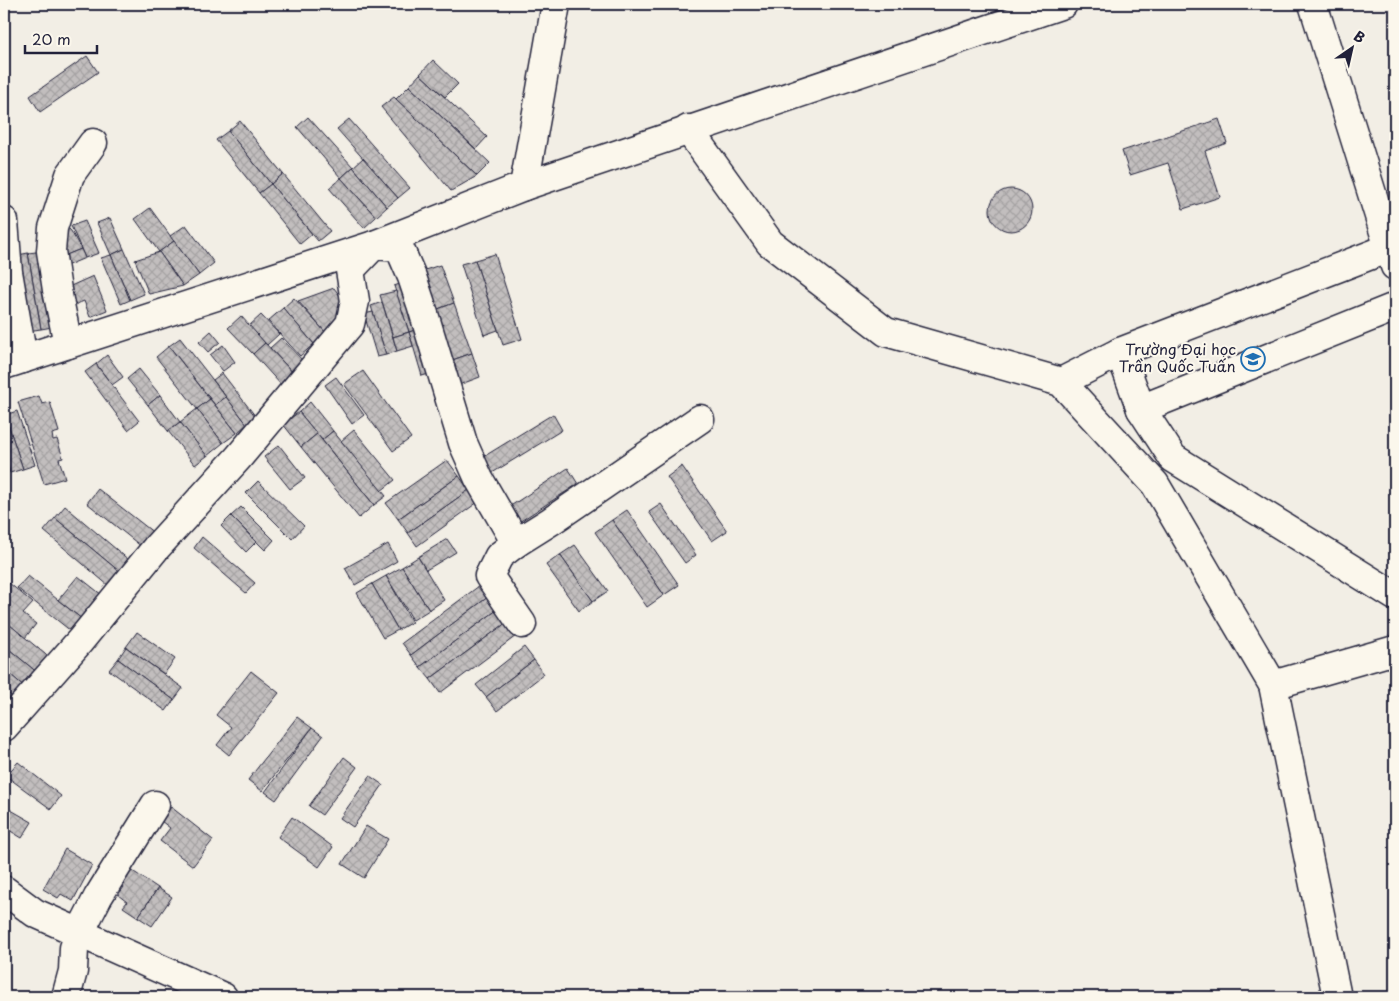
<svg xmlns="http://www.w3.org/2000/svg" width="1399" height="1001" font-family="'Playpen Sans',sans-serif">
	<defs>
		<pattern id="building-cross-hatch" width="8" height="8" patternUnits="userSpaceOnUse" patternTransform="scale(1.25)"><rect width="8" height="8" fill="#c2bebe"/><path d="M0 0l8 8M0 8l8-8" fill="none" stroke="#a6a3a4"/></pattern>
	</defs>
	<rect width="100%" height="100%" fill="#f2eee5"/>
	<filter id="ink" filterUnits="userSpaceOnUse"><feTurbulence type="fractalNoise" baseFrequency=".02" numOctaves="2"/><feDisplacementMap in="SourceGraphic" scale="10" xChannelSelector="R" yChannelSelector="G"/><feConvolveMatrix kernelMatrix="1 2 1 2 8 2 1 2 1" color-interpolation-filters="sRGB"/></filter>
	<g filter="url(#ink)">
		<g fill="url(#building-cross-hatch)" stroke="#22223b">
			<polygon points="87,56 98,72 40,112 30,96"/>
			<polygon points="433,60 458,84 445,97 420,74"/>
			<polygon points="420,74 487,137 476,149 409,86"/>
			<polygon points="409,86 490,163 477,176 396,99"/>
			<polygon points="394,97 396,99 477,176 451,191 381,107"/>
			<polygon points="308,117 353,167 341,178 297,127"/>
			<polygon points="349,119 410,188 398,198 337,129"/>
			<polygon points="1219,119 1227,143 1205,151 1220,197 1183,209 1168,163 1130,175 1122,151"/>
			<polygon points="240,121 283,174 271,184 228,131"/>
			<polygon points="228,131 271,184 259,193 216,140"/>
			<polygon points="363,158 398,198 387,207 353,167"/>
			<polygon points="353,167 387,207 376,217 341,178"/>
			<polygon points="283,174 330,231 318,241 271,184"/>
			<polygon points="341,178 376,217 364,228 329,188"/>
			<polygon points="271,184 312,234 300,244 259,193"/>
			<circle cx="1011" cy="210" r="21"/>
			<polygon points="150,208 174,241 159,252 135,219"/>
			<polygon points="110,218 124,249 111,255 97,223"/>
			<polygon points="85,221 99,253 85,258 71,226"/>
			<polygon points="62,222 71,231 81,249 59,258"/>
			<polygon points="186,225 214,263 199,275 170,236"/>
			<polygon points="174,241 199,275 183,286 159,252"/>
			<polygon points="81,249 85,258 61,268 59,258"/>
			<polygon points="124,249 144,294 130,300 111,255"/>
			<polygon points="44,251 58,326 41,329 28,253"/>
			<polygon points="159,252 183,286 149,294 135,260"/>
			<polygon points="28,253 41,329 27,331 13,256"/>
			<polygon points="495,254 522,339 503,345 475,260"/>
			<polygon points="111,255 130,300 121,304 101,258"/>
			<polygon points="475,260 498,330 484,335 461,264"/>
			<polygon points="440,265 454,303 430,312 416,273"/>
			<polygon points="93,276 107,310 90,317 84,301 72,306 64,289"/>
			<polygon points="408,281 422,328 409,332 394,286"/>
			<polygon points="334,288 349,308 326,333 298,301"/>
			<polygon points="396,291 409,332 393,337 380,295"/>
			<polygon points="294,298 326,333 314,344 283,308"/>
			<polygon points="382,302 397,351 386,355 371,306"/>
			<polygon points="454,303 472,353 447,362 430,312"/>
			<polygon points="283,308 314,344 300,356 268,321"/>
			<polygon points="373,312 386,355 377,357 364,314"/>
			<polygon points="261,315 279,334 267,345 249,326"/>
			<polygon points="241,316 265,343 253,354 228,328"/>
			<polygon points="422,328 436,372 422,376 409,332"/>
			<polygon points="211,331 220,342 208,352 199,342"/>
			<polygon points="409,332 413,346 397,351 393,337"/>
			<polygon points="180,338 226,397 215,405 169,346"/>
			<polygon points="281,338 307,365 296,376 270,348"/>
			<polygon points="265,343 296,376 283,387 253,354"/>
			<polygon points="223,345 235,362 223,371 210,355"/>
			<polygon points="169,346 210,399 197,409 156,357"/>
			<polygon points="472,353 480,377 456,386 447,362"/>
			<polygon points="107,355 123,377 112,385 96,364"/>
			<polygon points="96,364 139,421 128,430 85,372"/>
			<polygon points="139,369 160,395 148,405 127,379"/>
			<polygon points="363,371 411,438 393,451 344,384"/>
			<polygon points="222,373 256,417 247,424 213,380"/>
			<polygon points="336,377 364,415 352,424 325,385"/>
			<polygon points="160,395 180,422 168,431 148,405"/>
			<polygon points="39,396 42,404 50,402 59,432 52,434 53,440 57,439 63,458 59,459 65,478 44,484 18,402"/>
			<polygon points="226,397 247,424 237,433 215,405"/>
			<polygon points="210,399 237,433 223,443 197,409"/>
			<polygon points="310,402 333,431 322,440 299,412"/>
			<polygon points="197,409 223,443 207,456 180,422"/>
			<polygon points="17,411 35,465 23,469 5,415"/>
			<polygon points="4,412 23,469 10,473 4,453"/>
			<polygon points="299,412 317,434 301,447 283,424"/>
			<polygon points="553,414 562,430 484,478 475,462"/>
			<polygon points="180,422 207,456 195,465 168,431"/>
			<polygon points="354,430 395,480 381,491 341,441"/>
			<polygon points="333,431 386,496 374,505 322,440"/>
			<polygon points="317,434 374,505 359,518 301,447"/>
			<polygon points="279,445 305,478 290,489 264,457"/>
			<polygon points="447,460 459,476 398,519 386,503"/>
			<polygon points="682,466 727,531 712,541 667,477"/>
			<polygon points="568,468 578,484 519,522 509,507"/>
			<polygon points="459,476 469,490 408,533 398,519"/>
			<polygon points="258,481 304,526 292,539 246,493"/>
			<polygon points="98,489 154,533 142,547 87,503"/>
			<polygon points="469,490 478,502 417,546 408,533"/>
			<polygon points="661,504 696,555 685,563 649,512"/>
			<polygon points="65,506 130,561 120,572 55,518"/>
			<polygon points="241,507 274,540 265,550 231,516"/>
			<polygon points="627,510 679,585 664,595 612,520"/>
			<polygon points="231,516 256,542 246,552 221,526"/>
			<polygon points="55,518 120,572 109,586 44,531"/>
			<polygon points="612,520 664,595 647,607 595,532"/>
			<polygon points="202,537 255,583 246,593 194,548"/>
			<polygon points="447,539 456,552 426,570 418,557"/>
			<polygon points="388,544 397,561 355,585 345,568"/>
			<polygon points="575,545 608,591 593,601 560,555"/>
			<polygon points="560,555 593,601 579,611 546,565"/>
			<polygon points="418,557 444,600 429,610 402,567"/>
			<polygon points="402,567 429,610 413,620 386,576"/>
			<polygon points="28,576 82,619 72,632 17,588"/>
			<polygon points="78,576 102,595 82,619 58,600"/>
			<polygon points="386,576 412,622 398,630 372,584"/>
			<polygon points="9,583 33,603 23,614 36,624 25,638 4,620 4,590"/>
			<polygon points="372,584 398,630 383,638 357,593"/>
			<polygon points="479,586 488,597 411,655 402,643"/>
			<polygon points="488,597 497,610 420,667 411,655"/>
			<polygon points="497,610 506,623 430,679 420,667"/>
			<polygon points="4,620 51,659 39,674 4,645"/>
			<polygon points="506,623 516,636 440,693 430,679"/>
			<polygon points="137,632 175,659 164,674 126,647"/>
			<polygon points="4,645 39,674 26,688 4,669"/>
			<polygon points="126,647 183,688 174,700 118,659"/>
			<polygon points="524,647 534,660 486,697 476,685"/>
			<polygon points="118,659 174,700 166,711 109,670"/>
			<polygon points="534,660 544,674 497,711 486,697"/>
			<polygon points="4,669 26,688 16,700 4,690"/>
			<polygon points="251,671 279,693 229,755 217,745 231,727 216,715"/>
			<polygon points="297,717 312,728 262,791 248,780"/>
			<polygon points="312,728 323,736 276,800 265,792"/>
			<polygon points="344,757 357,767 322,815 309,806"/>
			<polygon points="18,762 61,796 51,809 6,776"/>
			<polygon points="370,776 383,785 353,827 340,818"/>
			<polygon points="4,806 32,822 22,838 4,827"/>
			<polygon points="171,807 213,840 193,866 160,841 170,828 161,821"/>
			<polygon points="292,817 333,847 319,867 278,837"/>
			<polygon points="366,826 388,839 364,878 342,864"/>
			<polygon points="4,848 9,851 4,860"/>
			<polygon points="65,849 92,865 73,901 61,894 58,898 43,889"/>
			<polygon points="128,868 158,888 138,917 123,907 127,902 118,895 124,887 118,883"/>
			<polygon points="158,888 172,897 152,926 138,917"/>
		</g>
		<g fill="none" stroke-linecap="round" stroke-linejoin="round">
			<g stroke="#22223b" stroke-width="31">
				<g id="minor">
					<polyline points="1313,4 1389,248 1395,246"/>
					<polyline points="688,129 770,243 886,332 1061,382 1155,484 1273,685 1337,997"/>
					<polyline points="524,186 1063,4"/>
					<polyline points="4,221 8,272 23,359"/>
					<polyline points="68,344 57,290 51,251 53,228 70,175 93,143"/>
					<polyline points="1120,352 1141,409 1173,458 1395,596"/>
					<polyline points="4,365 374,245 524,186 556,4"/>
					<polyline points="1061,382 1120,352 1389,248 1395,266"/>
					<polyline points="1141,409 1395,307"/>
					<polyline points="516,543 551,521 700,419"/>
					<polyline points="1273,685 1395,650"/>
					<polyline points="4,727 80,641 156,548 238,458 350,324 355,301 350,270 374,245 399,247 412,277 421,304 463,443 479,479 516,543 499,556 489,576 522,624"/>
					<polyline points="4,890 35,913 223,997"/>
					<polyline points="66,997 73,971 74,948 80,932 98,897 155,805"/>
				</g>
			</g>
			<use href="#minor" stroke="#fbf7ec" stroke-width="28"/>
		</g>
	</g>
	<defs>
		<g id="university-ring" transform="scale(1.25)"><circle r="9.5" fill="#fbf7ec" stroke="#1f6fb2" stroke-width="1.5"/><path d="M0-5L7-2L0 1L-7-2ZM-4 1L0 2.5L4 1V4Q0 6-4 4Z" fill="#1f6fb2"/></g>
	</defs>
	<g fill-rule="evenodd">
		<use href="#university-ring" x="1253" y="359"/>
	</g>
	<g text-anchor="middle" stroke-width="4" stroke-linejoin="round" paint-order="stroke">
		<g font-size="15" fill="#22223b" stroke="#fbf7ec" text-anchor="end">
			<text x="1236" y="355">Trường Đại học<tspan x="1236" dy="17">Trần Quốc Tuấn</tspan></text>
		</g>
	</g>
	<rect width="1399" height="1001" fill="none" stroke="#fbf7ec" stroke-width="20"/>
	<rect x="10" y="10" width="1379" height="981" fill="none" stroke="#22223b" stroke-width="2" filter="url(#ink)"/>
	<g transform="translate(1352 48) rotate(34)" stroke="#fbf7ec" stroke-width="4" paint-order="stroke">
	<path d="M0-4L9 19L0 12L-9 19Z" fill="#22223b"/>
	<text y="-8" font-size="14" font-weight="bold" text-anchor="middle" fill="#22223b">B</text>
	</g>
	<path d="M25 45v8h72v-8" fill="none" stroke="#22223b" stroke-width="2.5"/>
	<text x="32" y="45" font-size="15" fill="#22223b" stroke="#fbf7ec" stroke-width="4" paint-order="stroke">20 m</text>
</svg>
